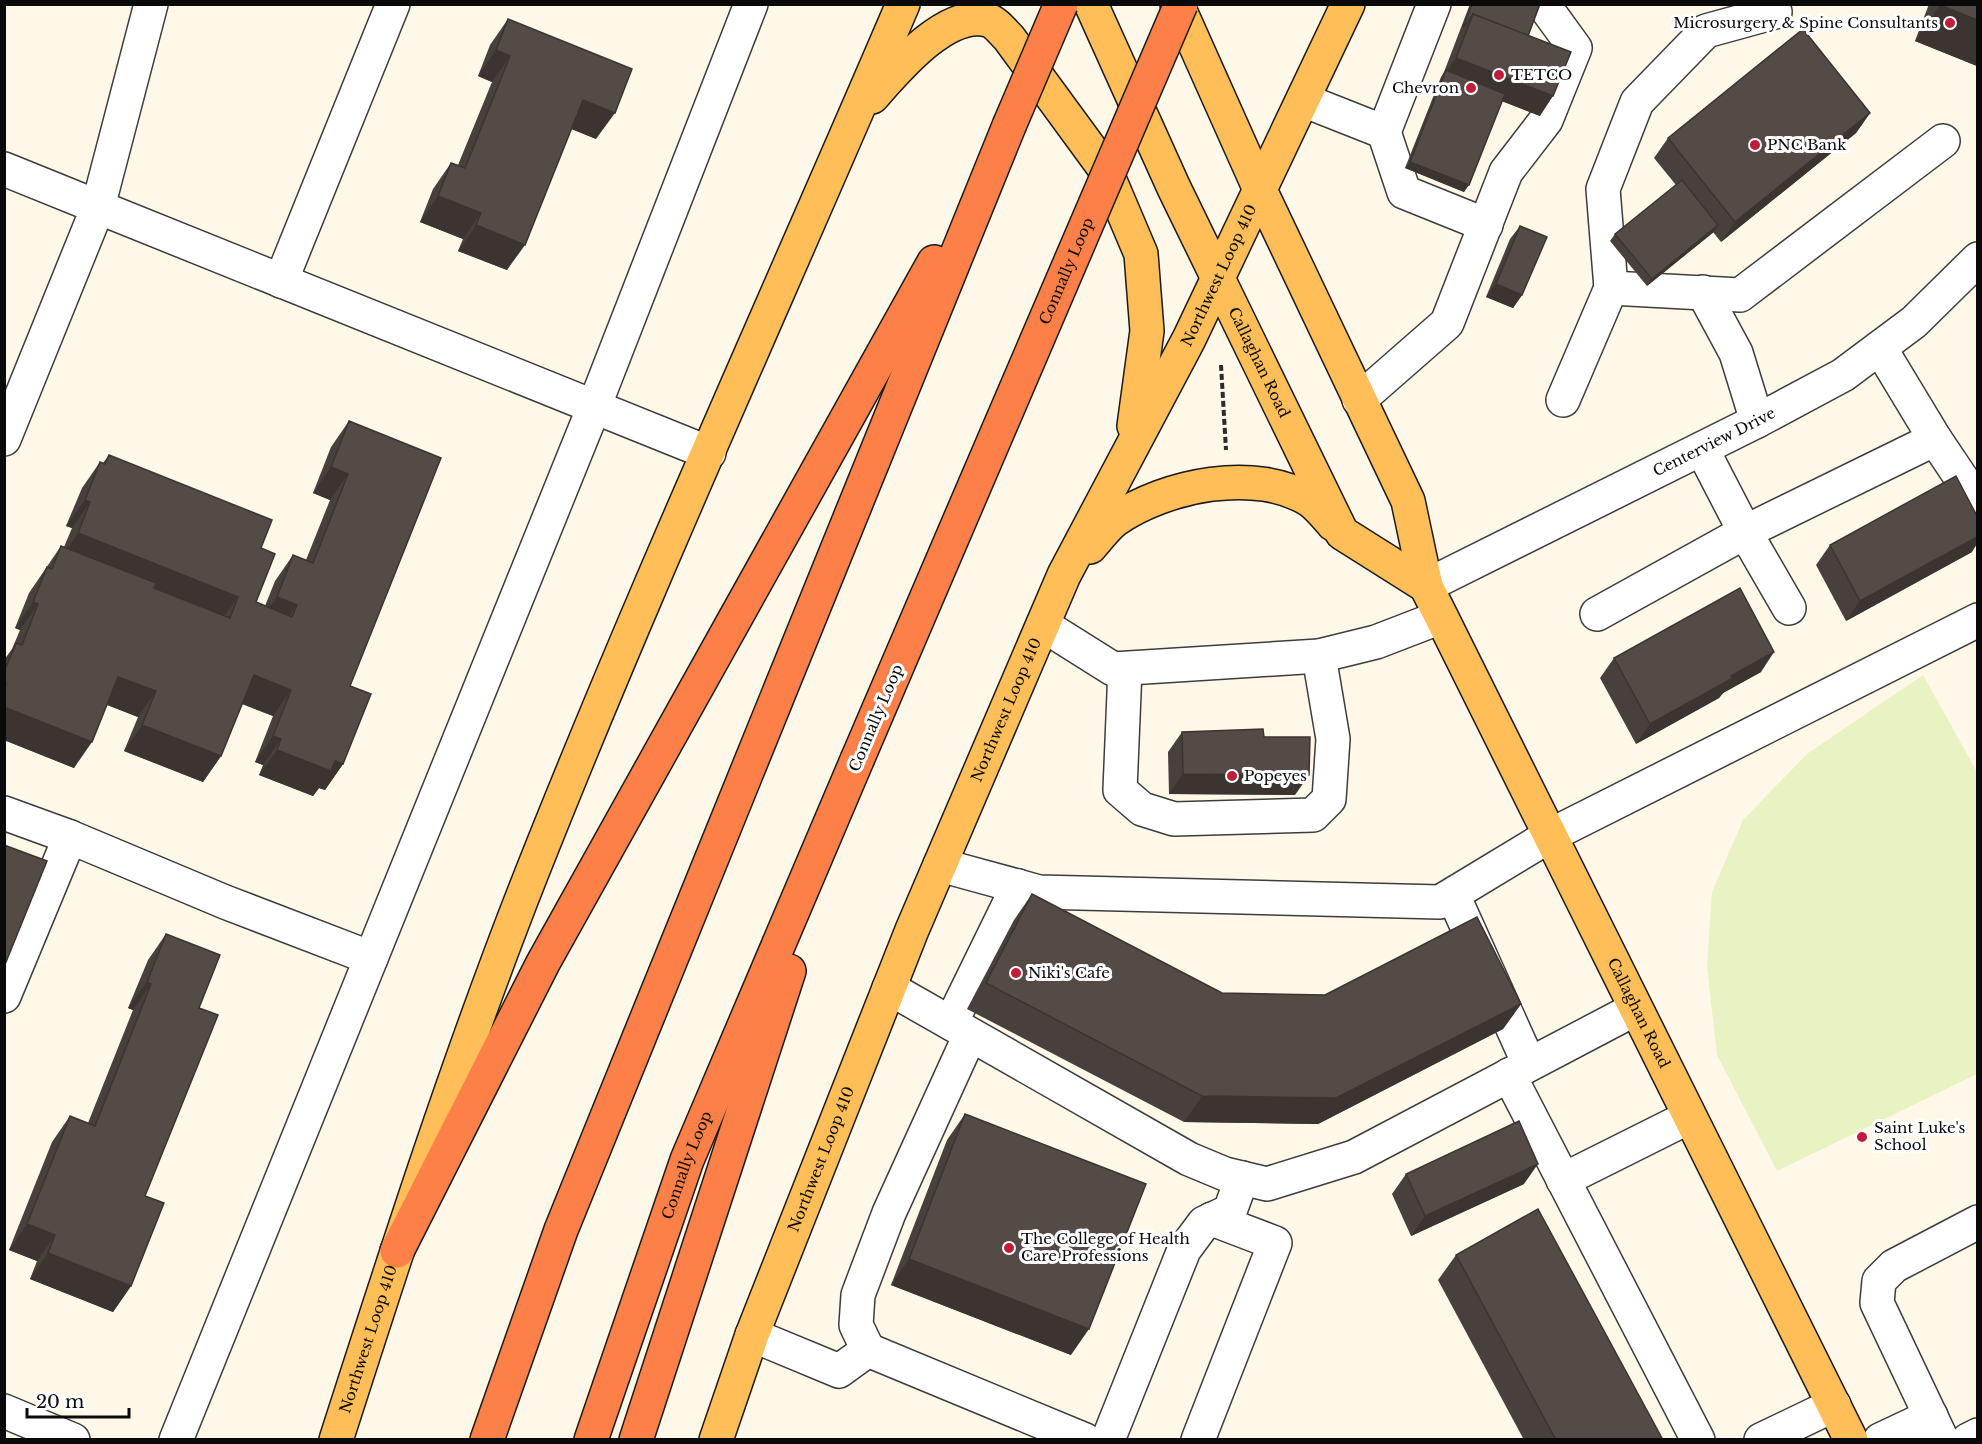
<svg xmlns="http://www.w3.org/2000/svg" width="1982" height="1444" font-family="'Libre Baskerville',serif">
	<rect width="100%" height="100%" fill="#fff7e8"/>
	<polygon fill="#e8f2c2" points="1923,675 1977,772 1977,1074 1777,1171 1717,1055 1707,966 1712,892 1743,820 1807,754"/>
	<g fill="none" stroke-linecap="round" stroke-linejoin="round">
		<g stroke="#3d3d3d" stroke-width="36">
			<g id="minor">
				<polyline points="151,4 98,207 709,453"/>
				<polyline points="1303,100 1384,132 1404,192 1486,225"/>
				<polyline points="1384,132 1434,4"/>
				<polyline points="4,169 98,207 4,439"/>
				<polyline points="281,281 393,4"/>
				<polyline points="1611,288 1603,189 1637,102 1706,31 1775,12"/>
				<polyline points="1703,292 1736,353 1757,421"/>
				<polyline points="1359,400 1447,323 1506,172 1546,120 1575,48 1543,4"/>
				<polyline points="1563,400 1611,288 1740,295 1943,141"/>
				<polyline points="1935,439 1978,503"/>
				<path id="s1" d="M1426,586L1757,421L1843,375L1914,322L1978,259"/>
				<polyline points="1789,608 1745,532 1935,439 1880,348"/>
				<polyline points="1597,614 1745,532 1702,449"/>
				<polyline points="1043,625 1113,669 1319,656 1376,642 1441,617"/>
				<polyline points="1125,669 1120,790 1142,809 1174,819 1313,815 1329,799 1333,739 1319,656"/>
				<polyline points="4,813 70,837 4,996"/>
				<polyline points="70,837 225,902 371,958"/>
				<polyline points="940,865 1039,892 1440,902 1549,836 1978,620"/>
				<polyline points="1453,895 1529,1064"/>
				<polyline points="889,988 1189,1159 1225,1174 1267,1184 1354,1157 1635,1009"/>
				<polyline points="951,1023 1018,886"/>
				<polyline points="1509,1075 1698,1440"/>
				<polyline points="1563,1180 1689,1117"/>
				<polyline points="752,1335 839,1371 868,1350 1085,1440"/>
				<polyline points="868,1350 856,1325 858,1295 889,1213 970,1035"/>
				<polyline points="4,1411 73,1440"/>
				<polyline points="176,1440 594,407 751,4"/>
				<polyline points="1108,1440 1184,1250 1204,1223 1230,1211 1242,1178"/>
				<polyline points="1198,1440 1275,1243 1212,1219"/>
				<polyline points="1761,1440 1834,1405"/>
				<polyline points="1880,1440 1931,1416"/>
				<polyline points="1942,1440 1877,1303 1879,1281 1894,1266 1978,1222"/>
				<polyline points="1968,1440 1978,1435"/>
			</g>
		</g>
		<g stroke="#1b1b1b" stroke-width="36">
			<g id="major">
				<path id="s2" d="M1091,4L1174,188L1342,533L1426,586"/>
				<path id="s3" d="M1177,4L1261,192L1408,501L1426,586L1851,1440"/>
				<path d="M872,97C896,70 946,9 988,20C995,22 1003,32 1009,38L1105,169L1141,254L1147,331L1134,426"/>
				<path d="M1090,547C1098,538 1106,527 1115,520C1165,485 1257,466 1311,501C1319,507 1327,517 1333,524"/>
				<path id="s4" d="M336,1440C397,1250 458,1060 531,875C647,582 779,294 903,4"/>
				<path id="s5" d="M716,1440L752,1335L912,930L1064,575L1189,339L1348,4"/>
			</g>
		</g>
		<g stroke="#1b1b1b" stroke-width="36">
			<g id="highway">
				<polyline points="397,1251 543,963 934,262"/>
				<polyline points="487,1440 561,1230 1009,126"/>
				<path id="s6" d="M591,1440L687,1160L857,760"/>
				<polyline points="636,1440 789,971"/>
			</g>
		</g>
		<polyline stroke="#2c2c2c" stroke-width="4" stroke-dasharray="6 3" stroke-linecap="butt" points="1221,365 1226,450"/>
		<use href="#minor" stroke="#fff" stroke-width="33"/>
		<use href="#major" stroke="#ffbe58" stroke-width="33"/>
		<use href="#highway" stroke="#fd8048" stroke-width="33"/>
		<g stroke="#1b1b1b" stroke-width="36" stroke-linecap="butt">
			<g id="highway-bridge">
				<polyline points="1009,126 1061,4"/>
				<path id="s7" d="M857,760L1181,4"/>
			</g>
		</g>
		<use href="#highway-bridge" stroke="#fd8048" stroke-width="33"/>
	</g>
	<g fill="#48403c">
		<polygon points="1470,4 1540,4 1528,36 1540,116 1502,101 1464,192 1405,168 1441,77 1444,72"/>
		<polygon points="1929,4 1977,4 1977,66 1915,41"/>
		<polygon points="508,19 596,139 571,129 507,270 458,251 463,239 420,222 433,189 451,163 458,165 492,82 478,76 490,45"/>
		<polygon points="1870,113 1856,133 1721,242 1713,232 1647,286 1610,241 1615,234 1676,185 1654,158 1668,138"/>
		<polygon points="1520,226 1522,295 1513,308 1486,297 1510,239"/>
		<polygon points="349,421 350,686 343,764 325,790 319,788 313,796 259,775 263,765 255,762 273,716 242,704 221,756 203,782 124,751 138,717 107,705 74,768 4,740 4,660 12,649 20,630 15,628 29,593 61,546 64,547 72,528 66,526 82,488 100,462 103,463 109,455 261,548 256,602 265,606 275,581 293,555 306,560 330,500 313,493 331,447"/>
		<polygon points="1830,545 1972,552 1846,621 1816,565"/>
		<polygon points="1614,658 1761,672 1723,693 1719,698 1636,744 1600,678"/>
		<polygon points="1182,732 1264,737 1295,795 1169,794 1168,752"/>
		<polygon points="1032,894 1222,993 1325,995 1521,1004 1503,1029 1318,1124 1184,1122 967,1009 1014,920"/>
		<polygon points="166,934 199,1008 145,1196 131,1286 113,1312 30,1279 37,1261 9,1250 52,1142 70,1116 88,1123 133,1010 128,1008 148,960"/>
		<polygon points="965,1114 1071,1355 891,1285 947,1140"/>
		<polygon points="1406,1174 1524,1184 1411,1236 1392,1194"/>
		<polygon points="1456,1255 1663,1440 1524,1440 1438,1280"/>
	</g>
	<g fill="#3b3431">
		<polygon points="1940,5 1977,20 1977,66 1915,41"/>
		<polygon points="496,50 510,56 492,82 478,76"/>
		<polygon points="1456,58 1553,96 1540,116 1442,78"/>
		<polygon points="583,100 615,113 596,139 565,126"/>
		<polygon points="1870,113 1856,133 1721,242 1735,222"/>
		<polygon points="1410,162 1469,185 1464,192 1405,168"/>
		<polygon points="438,196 481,213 463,239 420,222"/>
		<polygon points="476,225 525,245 507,270 458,251"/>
		<polygon points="1718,225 1714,232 1647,286 1652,279"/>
		<polygon points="1496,284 1522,295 1513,308 1486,297"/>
		<polygon points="331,467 348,474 330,500 313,493"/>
		<polygon points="85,500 90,502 72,528 66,526"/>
		<polygon points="78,533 238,597 220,622 60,559"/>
		<polygon points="1977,537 1977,544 1972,552 1846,621 1860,601"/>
		<polygon points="277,597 297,605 279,630 259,622"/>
		<polygon points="33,602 38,604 20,630 15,628"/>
		<polygon points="1774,652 1761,672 1723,693 1719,698 1636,744 1650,724 1731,676"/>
		<polygon points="254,675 291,690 273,716 235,701"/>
		<polygon points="118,677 156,691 138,717 100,702"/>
		<polygon points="4,707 92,742 74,768 4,740"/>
		<polygon points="142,725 221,756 203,782 124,751"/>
		<polygon points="273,736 281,739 263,765 255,762"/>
		<polygon points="277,750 335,761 343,764 325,790 319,788 313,796 259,775"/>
		<polygon points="1183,774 1309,775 1295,795 1169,794"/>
		<polygon points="147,982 151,984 133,1010 128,1008"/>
		<polygon points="1521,1004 1503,1029 1318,1124 1184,1122 1202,1096"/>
		<polygon points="1538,1164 1524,1184 1411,1236 1425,1216"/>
		<polygon points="27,1224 55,1235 37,1261 9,1250"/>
		<polygon points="48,1253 131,1286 113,1312 30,1279"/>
		<polygon points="909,1259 1089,1329 1071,1355 891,1285"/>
	</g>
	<g fill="#544a46" stroke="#3b3431" stroke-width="1.5">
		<polygon points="1472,4 1540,4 1528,36 1473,14 1464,27 1463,27"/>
		<polygon points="1940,4 1977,4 1977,20 1940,5"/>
		<polygon points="1473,14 1571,52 1553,96 1456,58"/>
		<polygon points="508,19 632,69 615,113 583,100 525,245 476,225 481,213 438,196 451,163 465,168 510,56 496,50"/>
		<polygon points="1803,29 1870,113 1735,222 1668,138"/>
		<polygon points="1446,70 1505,94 1469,185 1410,162"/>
		<polygon points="1682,180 1718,225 1652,279 1615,234"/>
		<polygon points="1520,226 1547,237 1522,295 1496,284"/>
		<polygon points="349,421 441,458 350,686 371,694 343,764 335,761 331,771 277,750 281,739 273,736 291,690 254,675 221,756 142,725 156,691 118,677 92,742 4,707 4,688 6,683 4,682 4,672 16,643 22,645 38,604 33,602 47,567 52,569 61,546 156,583 154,588 230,618 238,597 78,533 90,502 85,500 100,462 105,464 109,455 272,520 261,548 275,554 256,602 292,617 297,605 277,597 293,555 313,563 348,474 331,467"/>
		<polygon points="1956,476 1977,516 1977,537 1860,601 1830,545"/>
		<polygon points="1740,588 1774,652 1731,676 1733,678 1650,724 1614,658"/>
		<polygon points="1263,729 1264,737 1310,737 1309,775 1183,774 1182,732"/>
		<polygon points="4,845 47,861 4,967"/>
		<polygon points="1032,894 1222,993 1325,995 1477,917 1521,1004 1336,1098 1202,1096 986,983"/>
		<polygon points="166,934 220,955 199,1008 218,1015 145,1196 164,1203 131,1286 48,1253 55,1235 27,1224 70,1116 95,1126 151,984 147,982"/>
		<polygon points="965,1114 1146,1184 1089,1329 909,1259"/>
		<polygon points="1519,1121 1538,1164 1425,1216 1406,1174"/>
		<polygon points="1538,1209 1663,1440 1556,1440 1456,1255"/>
	</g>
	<g fill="#c11c3c" stroke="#fff" stroke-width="2">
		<circle cx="1950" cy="23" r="6"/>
		<circle cx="1499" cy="75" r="6"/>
		<circle cx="1471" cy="88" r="6"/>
		<circle cx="1755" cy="145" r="6"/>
		<circle cx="1232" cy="776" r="6"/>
		<circle cx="1016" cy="973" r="6"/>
		<circle cx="1862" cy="1137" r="6"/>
		<circle cx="1009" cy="1248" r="6"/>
	</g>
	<g text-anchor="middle" stroke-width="6" stroke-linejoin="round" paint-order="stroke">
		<g font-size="15" fill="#0a0a0a" stroke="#fff" text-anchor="start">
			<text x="1938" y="28" text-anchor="end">Microsurgery &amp; Spine Consultants</text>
			<text x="1511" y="80">TETCO</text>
			<text x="1459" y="93" text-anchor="end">Chevron</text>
			<text x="1767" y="150">PNC Bank</text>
			<text x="1244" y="781">Popeyes</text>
			<text x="1028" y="978">Niki's Cafe</text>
			<text x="1874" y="1133">Saint Luke's<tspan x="1874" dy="17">School</tspan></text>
			<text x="1021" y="1244">The College of Health<tspan x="1021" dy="17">Care Professions</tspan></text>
		</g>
		<g font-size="15" fill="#0a0a0a" stroke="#fff">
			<text dy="5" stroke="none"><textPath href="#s7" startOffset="532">Connally Loop</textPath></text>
			<text dy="5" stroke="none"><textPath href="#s5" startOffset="1270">Northwest Loop 410</textPath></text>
			<text dy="5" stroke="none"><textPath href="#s2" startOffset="396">Callaghan Road</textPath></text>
			<text dy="5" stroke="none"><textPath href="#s1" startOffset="322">Centerview Drive</textPath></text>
			<text dy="5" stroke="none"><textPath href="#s5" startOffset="786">Northwest Loop 410</textPath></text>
			<text transform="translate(876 718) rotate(-67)" y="5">Connally Loop</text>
			<text dy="5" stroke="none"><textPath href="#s3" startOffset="1112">Callaghan Road</textPath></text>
			<text dy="5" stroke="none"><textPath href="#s5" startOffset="300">Northwest Loop 410</textPath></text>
			<text dy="5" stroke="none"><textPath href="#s6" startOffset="291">Connally Loop</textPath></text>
			<text dy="5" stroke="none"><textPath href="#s4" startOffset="106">Northwest Loop 410</textPath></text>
		</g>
	</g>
	<rect width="1982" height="1444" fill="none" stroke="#0a0a0a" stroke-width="12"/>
	<path d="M27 1408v9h102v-9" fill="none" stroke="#0a0a0a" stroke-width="3"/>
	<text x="36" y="1408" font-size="18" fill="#0a0a0a" stroke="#ffffff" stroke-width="4.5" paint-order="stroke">20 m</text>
</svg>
